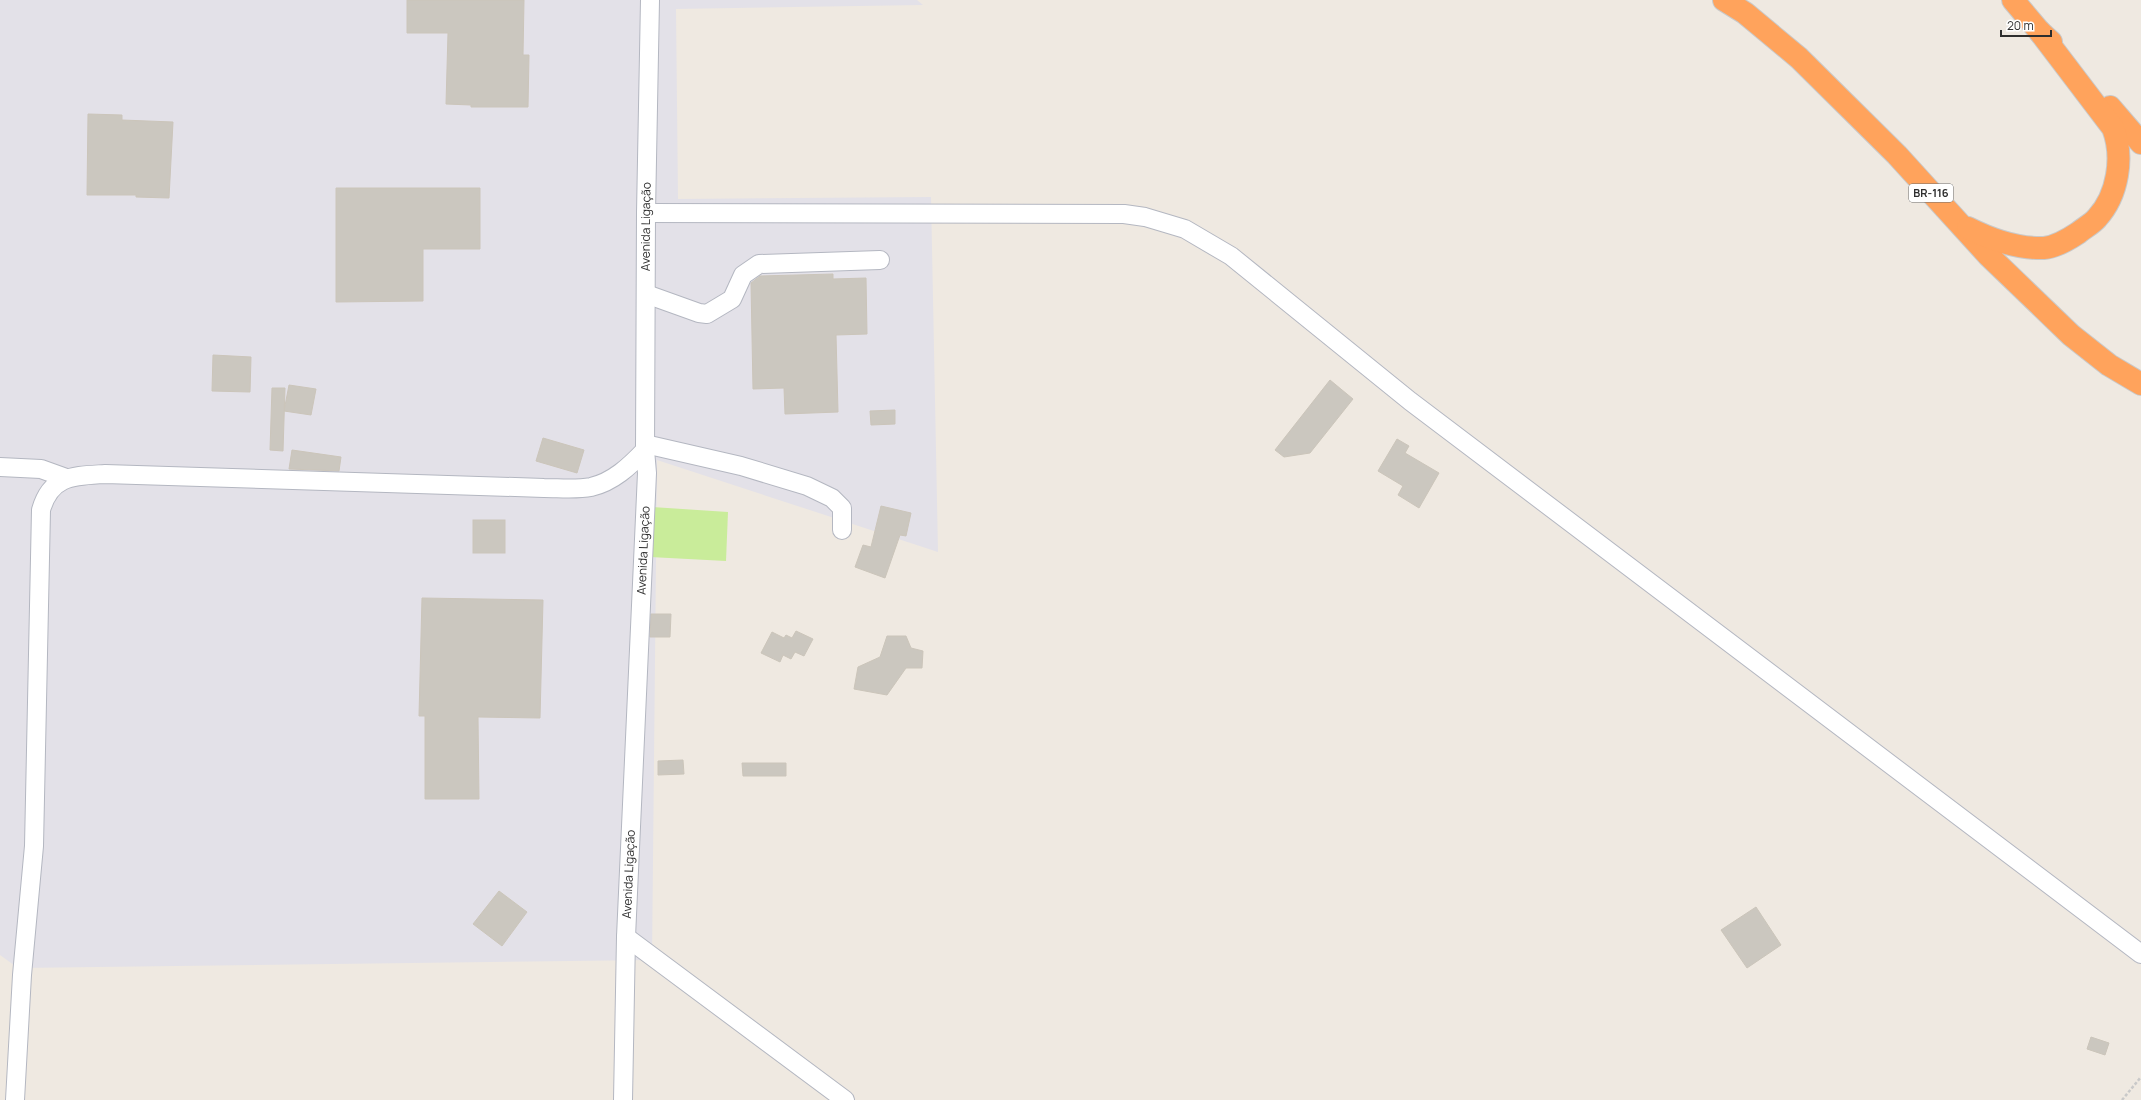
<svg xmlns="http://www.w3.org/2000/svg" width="2141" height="1100" font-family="Manrope,sans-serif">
	<rect width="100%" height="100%" fill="#efe9e1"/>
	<polygon fill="#e3e1e8" points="0,0 917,0 923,5 676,9 678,199 931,197 938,552 657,460 652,960 18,968 0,955"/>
	<polygon fill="#c9ec9a" points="652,507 728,512 726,561 650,557"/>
	<g fill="#cbc7bf" stroke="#cbc5ba">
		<polygon points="407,0 524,0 523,55 529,55 528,107 471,107 471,105 446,104 448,33 407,33"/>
		<polygon points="88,114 122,115 122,120 173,122 169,198 136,197 136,195 87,195"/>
		<polygon points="336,188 480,188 480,249 423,249 423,301 336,302"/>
		<polygon points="833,274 833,279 866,278 867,334 836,335 838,412 785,414 784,388 753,389 751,283 760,276"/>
		<polygon points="213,355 251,357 250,392 212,391"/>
		<polygon points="1330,380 1353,399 1310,453 1284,457 1275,450"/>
		<polygon points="289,385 316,389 311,415 284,411"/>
		<polygon points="272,388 285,388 283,451 270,450"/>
		<polygon points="895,410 895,424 871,425 870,411"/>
		<polygon points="543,438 584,450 577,473 536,461"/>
		<polygon points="1397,439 1409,446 1405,453 1439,473 1419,508 1398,495 1403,486 1378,471"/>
		<polygon points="292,450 341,457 339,471 289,469"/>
		<polygon points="881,506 911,513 906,536 900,535 885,578 855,567 863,545 871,547"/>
		<rect x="473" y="520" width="32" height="33"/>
		<polygon points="422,598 543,600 540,718 478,717 479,799 425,799 425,716 419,716"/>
		<polygon points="651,614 671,614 670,637 650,637"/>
		<polygon points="796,631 813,639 804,656 795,652 791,659 783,655 780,662 761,653 772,632 784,638 786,635 792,638"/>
		<polygon points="887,636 906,636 911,648 923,651 922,668 906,668 887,695 854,689 858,667 880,657"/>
		<polygon points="683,760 684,774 658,775 658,761"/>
		<polygon points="742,763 786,763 786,776 743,776"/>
		<polygon points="499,891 527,912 502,946 473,924"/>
		<polygon points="1756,907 1781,945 1747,968 1721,930"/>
		<polygon points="2091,1037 2109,1043 2105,1055 2087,1049"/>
	</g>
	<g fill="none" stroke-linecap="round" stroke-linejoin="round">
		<g stroke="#b4b7c1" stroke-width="20">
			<g id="minor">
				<polyline points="646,213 1124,214 1145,217 1185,229 1231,256 1410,401 2141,954"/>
				<polyline points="646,294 699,313 707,314 732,299 743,275 759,264 880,260"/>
				<polyline points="645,444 741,466 807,486 832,498 842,508 842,530"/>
				<polyline points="0,467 41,469 66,478"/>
				<polyline points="626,937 845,1100"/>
				<path d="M15,1100L22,975L34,846L41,510C51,475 74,476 105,474L544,488C559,488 576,490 591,487C613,482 630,466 645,450"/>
				<path id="s1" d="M623,1100L626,937L647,473L645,450L646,213L650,0"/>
			</g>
		</g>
		<g stroke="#c9c9c9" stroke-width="24">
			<g id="highway">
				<polyline points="1724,0 1745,13 1799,58 1897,155 1988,255 2071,335 2109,365 2141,384"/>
				<polyline points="2013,0 2040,32 2051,42"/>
				<polyline points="2110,107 2141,143"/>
				<path d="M1968,228C1992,240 2017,249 2044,248C2056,247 2069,239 2078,233C2084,228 2092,224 2097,218C2118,195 2124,157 2113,128L2040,32"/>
			</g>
		</g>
		<polyline stroke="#c9c9c9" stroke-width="2.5" stroke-dasharray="3 2" stroke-linecap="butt" points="2122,1100 2141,1077"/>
		<use href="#minor" stroke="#fff" stroke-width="18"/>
		<use href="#highway" stroke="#ffa35c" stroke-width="22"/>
	</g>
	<g text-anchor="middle" stroke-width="4" stroke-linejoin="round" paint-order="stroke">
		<rect fill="#fff" stroke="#6d6d6d" stroke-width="1" x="1909" y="184" width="44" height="18" rx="3"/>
		<g font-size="11" font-weight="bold" fill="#2e2e2e">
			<text x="1931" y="197">BR-116</text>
		</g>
		<g font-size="12" fill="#2e2e2e" stroke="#fff">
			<text dy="4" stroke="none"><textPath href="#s1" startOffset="874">Avenida Ligação</textPath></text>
			<text dy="4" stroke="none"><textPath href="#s1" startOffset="550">Avenida Ligação</textPath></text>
			<text dy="4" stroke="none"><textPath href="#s1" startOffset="226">Avenida Ligação</textPath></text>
		</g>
	</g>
	<path d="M2001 30v6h50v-6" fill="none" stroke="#2e2e2e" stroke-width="2"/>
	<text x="2007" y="30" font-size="12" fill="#2e2e2e" stroke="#ffffff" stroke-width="3" paint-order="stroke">20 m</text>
</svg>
